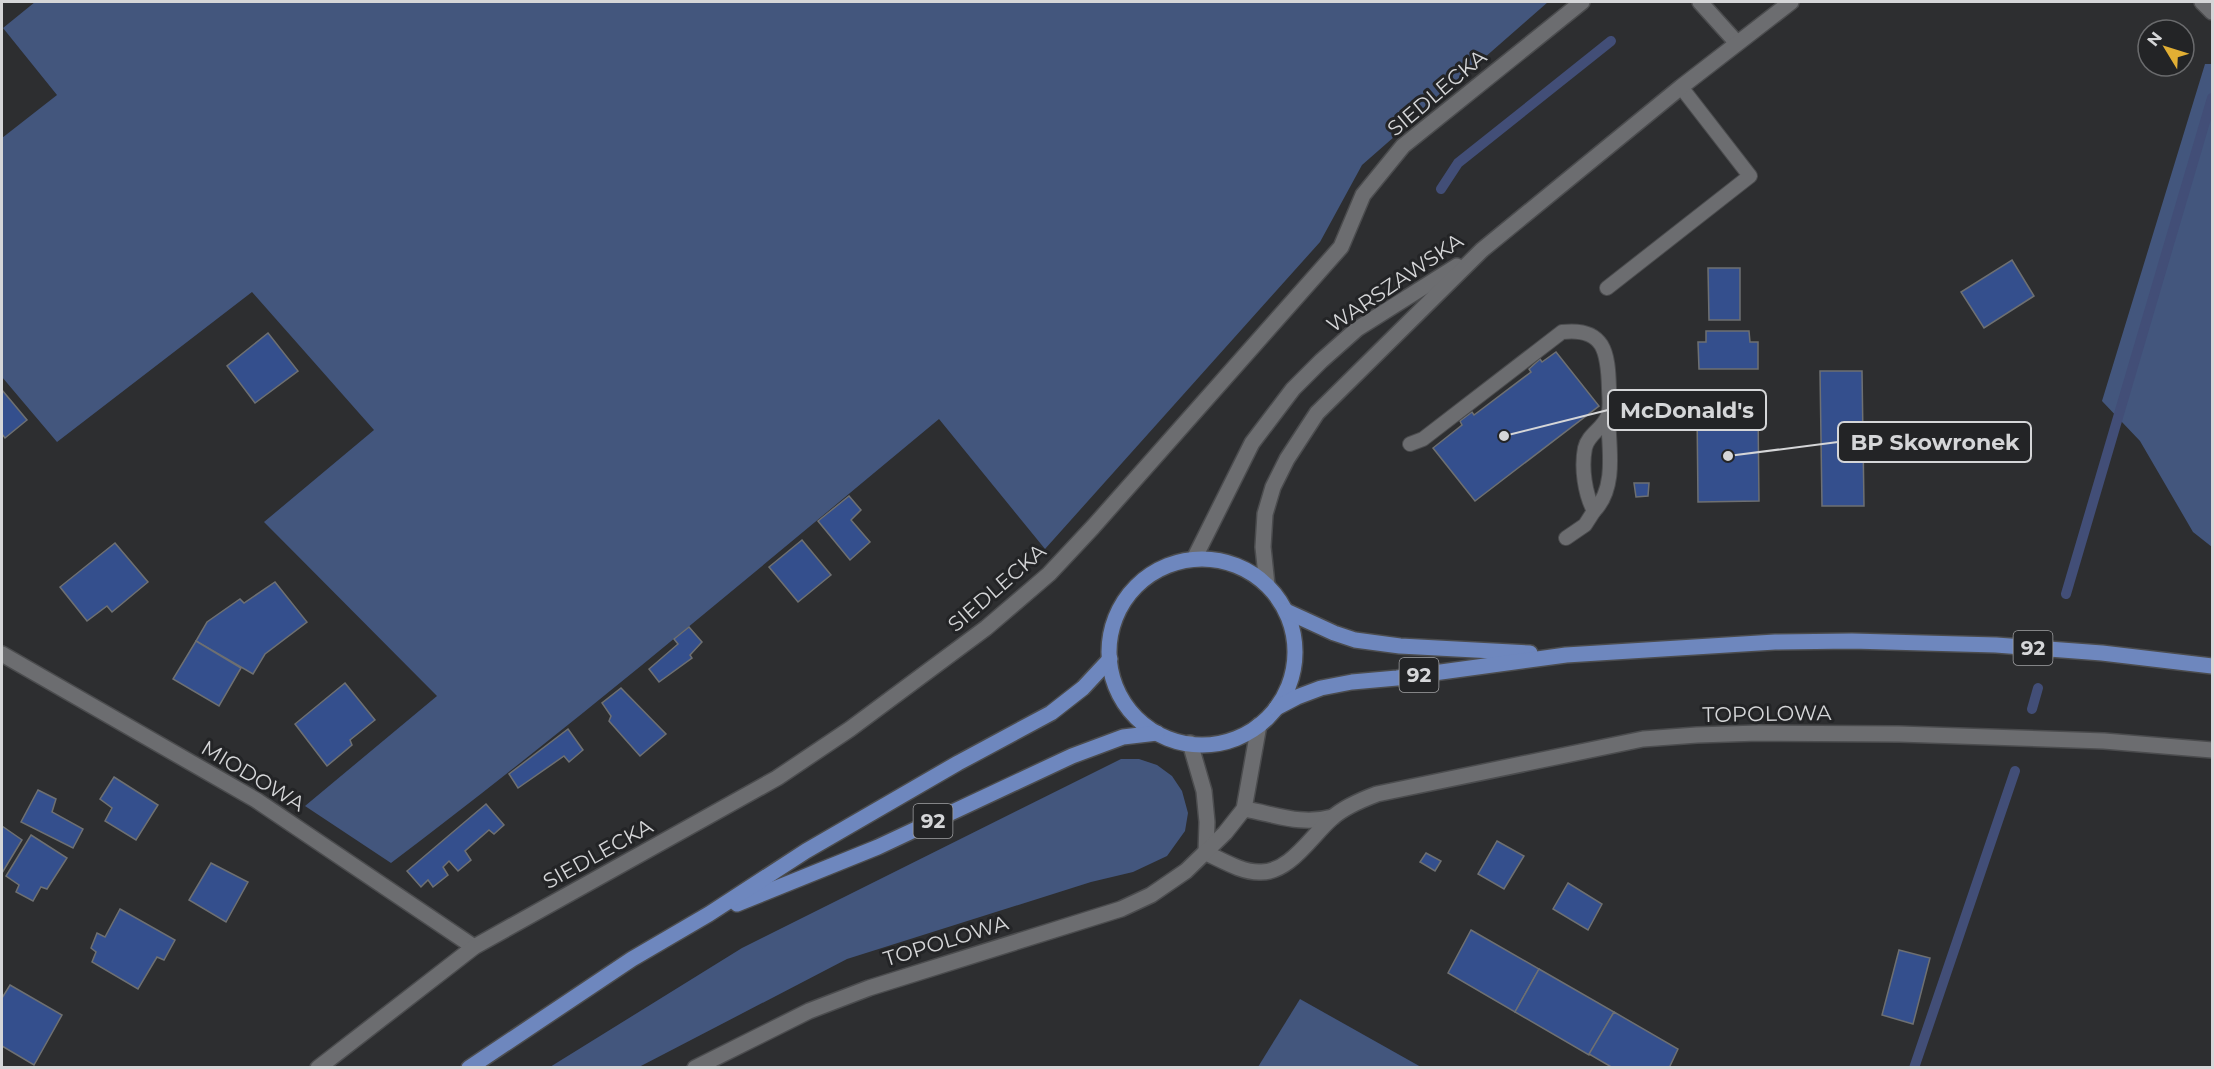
<svg xmlns="http://www.w3.org/2000/svg" width="2214" height="1069" font-family="Montserrat,sans-serif">
	<rect width="100%" height="100%" fill="#2d2e30"/>
	<g fill="#43567d">
		<path d="M35,2H1548L1362,165L1320,242L1045,549L939,419C758,569 579,721 391,863L305,806L437,696L264,522L374,430L252,292L57,442L2,377V138L57,95L3,28Z"/>
		<polygon points="2205,64 2212,64 2212,547 2193,532 2140,441 2102,401"/>
		<polygon points="1121,759 1139,759 1157,765 1172,776 1182,791 1188,813 1185,831 1167,856 1133,872 1091,882 847,959 639,1067 550,1067 742,948"/>
		<polygon points="1300,999 1421,1067 1258,1067"/>
	</g>
	<g fill="none" stroke-linecap="round" stroke-linejoin="round">
		<g stroke="#424e77" stroke-width="10">
			<polyline points="1441,189 1458,163 1611,41"/>
			<polyline points="2066,594 2212,98"/>
			<polyline points="2032,709 2038,688"/>
			<polyline points="1914,1068 2015,771"/>
		</g>
	</g>
	<g fill="#344f8d" stroke="#6e7072" stroke-width="1.5">
		<polygon points="2012,260 2034,296 1984,328 1961,292"/>
		<polygon points="1708,268 1740,268 1740,320 1709,320"/>
		<polygon points="1706,331 1749,331 1750,342 1758,342 1758,369 1699,369 1698,342 1706,342"/>
		<polygon points="268,333 298,371 255,403 227,366"/>
		<polygon points="1556,352 1599,406 1475,501 1433,448 1462,425 1460,421 1472,412 1474,415 1531,372 1529,369 1540,359 1542,362"/>
		<polygon points="1820,371 1862,371 1864,506 1822,506"/>
		<polygon points="2,390 27,420 5,438 2,434"/>
		<polygon points="1697,410 1758,410 1759,501 1698,502"/>
		<polygon points="1634,483 1649,483 1648,496 1636,497"/>
		<polygon points="849,496 861,510 851,520 870,542 850,560 818,521"/>
		<polygon points="802,540 831,575 798,602 769,567"/>
		<polygon points="115,543 148,582 112,612 107,606 87,621 60,587"/>
		<polygon points="275,582 307,622 265,654 253,674 196,641 207,622 240,599 244,603"/>
		<polygon points="689,627 702,642 690,655 692,658 659,682 649,669 678,644 674,639"/>
		<polygon points="196,641 241,668 219,706 173,679"/>
		<polygon points="345,683 375,720 350,740 352,745 327,766 295,724"/>
		<polygon points="621,688 666,734 640,756 609,721 611,716 602,703"/>
		<polygon points="568,729 583,750 569,762 564,756 518,788 509,774"/>
		<polygon points="114,777 158,805 136,840 105,821 112,808 100,799"/>
		<polygon points="38,790 56,799 52,812 83,829 73,848 21,822"/>
		<polygon points="486,804 504,825 494,834 489,830 465,851 471,860 458,871 449,861 443,867 448,875 433,887 428,880 421,887 407,871"/>
		<polygon points="2,826 22,840 2,873"/>
		<polygon points="31,835 67,858 47,889 41,887 33,901 16,892 19,885 6,876"/>
		<polygon points="1497,841 1524,856 1504,889 1478,874"/>
		<polygon points="1426,853 1441,861 1435,871 1420,862"/>
		<polygon points="211,863 248,882 226,922 189,900"/>
		<polygon points="1568,883 1602,904 1588,930 1553,909"/>
		<polygon points="120,909 175,940 164,960 157,957 138,989 92,962 96,952 91,948 97,933 105,937"/>
		<polygon points="1471,930 1539,969 1515,1012 1448,973"/>
		<polygon points="1899,950 1930,958 1913,1024 1882,1015"/>
		<polygon points="1539,969 1614,1012 1589,1055 1515,1012"/>
		<polygon points="10,985 62,1015 34,1065 2,1046 2,998"/>
		<polygon points="1614,1012 1678,1049 1669,1068 1613,1068 1589,1054"/>
	</g>
	<g fill="none" stroke-linecap="round" stroke-linejoin="round">
		<g stroke="#4b4c4e" stroke-width="16">
			<g id="lane">
				<polyline points="1607,288 1750,176 1681,87"/>
				<path d="M1410,444L1423,439L1562,332C1605,327 1608,353 1609,388C1609,396 1611,407 1608,415C1604,428 1588,434 1585,448C1581,468 1585,494 1594,511L1585,525L1566,538"/>
				<path d="M1594,511C1617,488 1609,448 1608,417"/>
			</g>
		</g>
		<g stroke="#4b4c4e" stroke-width="18">
			<g id="street">
				<polyline points="1700,2 1737,43"/>
				<polyline points="2202,2 2212,12"/>
				<polyline points="2,654 256,800 474,947"/>
				<polyline points="1190,743 1204,791 1207,822 1206,853"/>
				<path d="M1244,809C1275,814 1301,826 1333,817"/>
				<path d="M1206,853C1222,860 1241,872 1259,872C1289,874 1311,836 1332,818C1344,807 1361,800 1377,794L1643,739L1697,735L1759,733L1899,734L2104,741L2212,750"/>
				<polyline points="318,1068 474,947 777,778 850,729 986,628 1049,574 1093,527 1341,247 1363,195 1403,146 1582,2"/>
				<polyline points="695,1068 809,1011 869,988 1121,909 1151,895 1186,871 1225,833 1244,809 1259,725"/>
			</g>
		</g>
		<g stroke="#4b4c4e" stroke-width="18">
			<g id="secondary">
				<polyline points="1194,559 1252,443 1293,389 1321,361 1357,329 1457,266"/>
				<polyline points="1267,585 1263,547 1265,514 1273,487 1287,459 1317,413 1482,250 1681,87 1791,2"/>
			</g>
		</g>
		<g stroke="#4b4c4e" stroke-width="18">
			<g id="primary">
				<circle cx="1202" cy="652" r="93"/>
				<polyline points="1286,611 1334,633 1355,640 1400,646 1530,653"/>
				<polyline points="1276,708 1297,697 1321,688 1352,682 1397,678 1566,655 1775,642 1852,641 1996,645 2102,653 2212,666"/>
				<polyline points="737,904 878,847 1072,756 1123,737 1157,733"/>
				<polyline points="469,1068 632,959 709,914 806,851 958,763 1051,713 1083,688 1110,659"/>
			</g>
		</g>
		<use href="#lane" stroke="#6c6d70" stroke-width="14"/>
		<use href="#street" stroke="#6c6d70" stroke-width="15"/>
		<use href="#secondary" stroke="#6c6d70" stroke-width="15"/>
		<use href="#primary" stroke="#6e87be" stroke-width="15"/>
	</g>
	<g text-anchor="middle" stroke-width="6" stroke-linejoin="round" paint-order="stroke">
		<g fill="#232426" stroke="#a0a1a3" stroke-width="1.5">
			<rect x="2013.5" y="631" width="39" height="34" rx="4.5"/>
			<rect x="1399.5" y="658" width="39" height="34" rx="4.5"/>
			<rect x="913.5" y="804" width="39" height="34" rx="4.5"/>
		</g>
		<g font-size="20" font-weight="bold" fill="#d5d6d8">
			<text x="2033" y="655">92</text>
			<text x="1419" y="682">92</text>
			<text x="933" y="828">92</text>
		</g>
		<g font-size="21" fill="#d5d6d8" stroke="#232426">
			<text transform="translate(1437 93) rotate(-40)" y="7">SIEDLECKA</text>
			<text transform="translate(1395 283) rotate(-34)" y="7">WARSZAWSKA</text>
			<text transform="translate(997 588) rotate(-41)" y="7">SIEDLECKA</text>
			<text transform="translate(1767 714) rotate(-1)" y="7">TOPOLOWA</text>
			<text transform="translate(253 776) rotate(31)" y="7">MIODOWA</text>
			<text transform="translate(598 854) rotate(-29)" y="7">SIEDLECKA</text>
			<text transform="translate(946 941) rotate(-17)" y="7">TOPOLOWA</text>
		</g>
	</g>
	<path fill="none" stroke="#d5d6d8" stroke-width="2" d="M1504 436L1608 410M1728 456L1838 442"/>
	<g fill="#d5d6d8" stroke="#232426" stroke-width="2">
		<circle cx="1504" cy="436" r="6"/>
		<circle cx="1728" cy="456" r="6"/>
	</g>
	<g fill="#232426" stroke="#d5d6d8" stroke-width="2">
		<rect x="1608" y="390" width="158" height="40" rx="6"/>
		<rect x="1838" y="422" width="193" height="40" rx="6"/>
	</g>
	<g font-size="22" text-anchor="middle" font-weight="bold" fill="#d5d6d8">
		<text x="1687" y="418">McDonald's</text>
		<text x="1935" y="450">BP Skowronek</text>
	</g>
	<rect width="2214" height="1069" fill="none" stroke="#d5d6d8" stroke-width="6"/>
	<g transform="translate(2166 48) rotate(308)"><circle r="28" fill="#232426" stroke="#6a6b6d" stroke-width="1.5"/>
	<path d="M0-4.5L10 22L0 15L-10 22Z" fill="#e2af34"/>
	<text y="-9" font-size="16" font-weight="bold" text-anchor="middle" fill="#d5d6d8">N</text>
	</g>
</svg>
